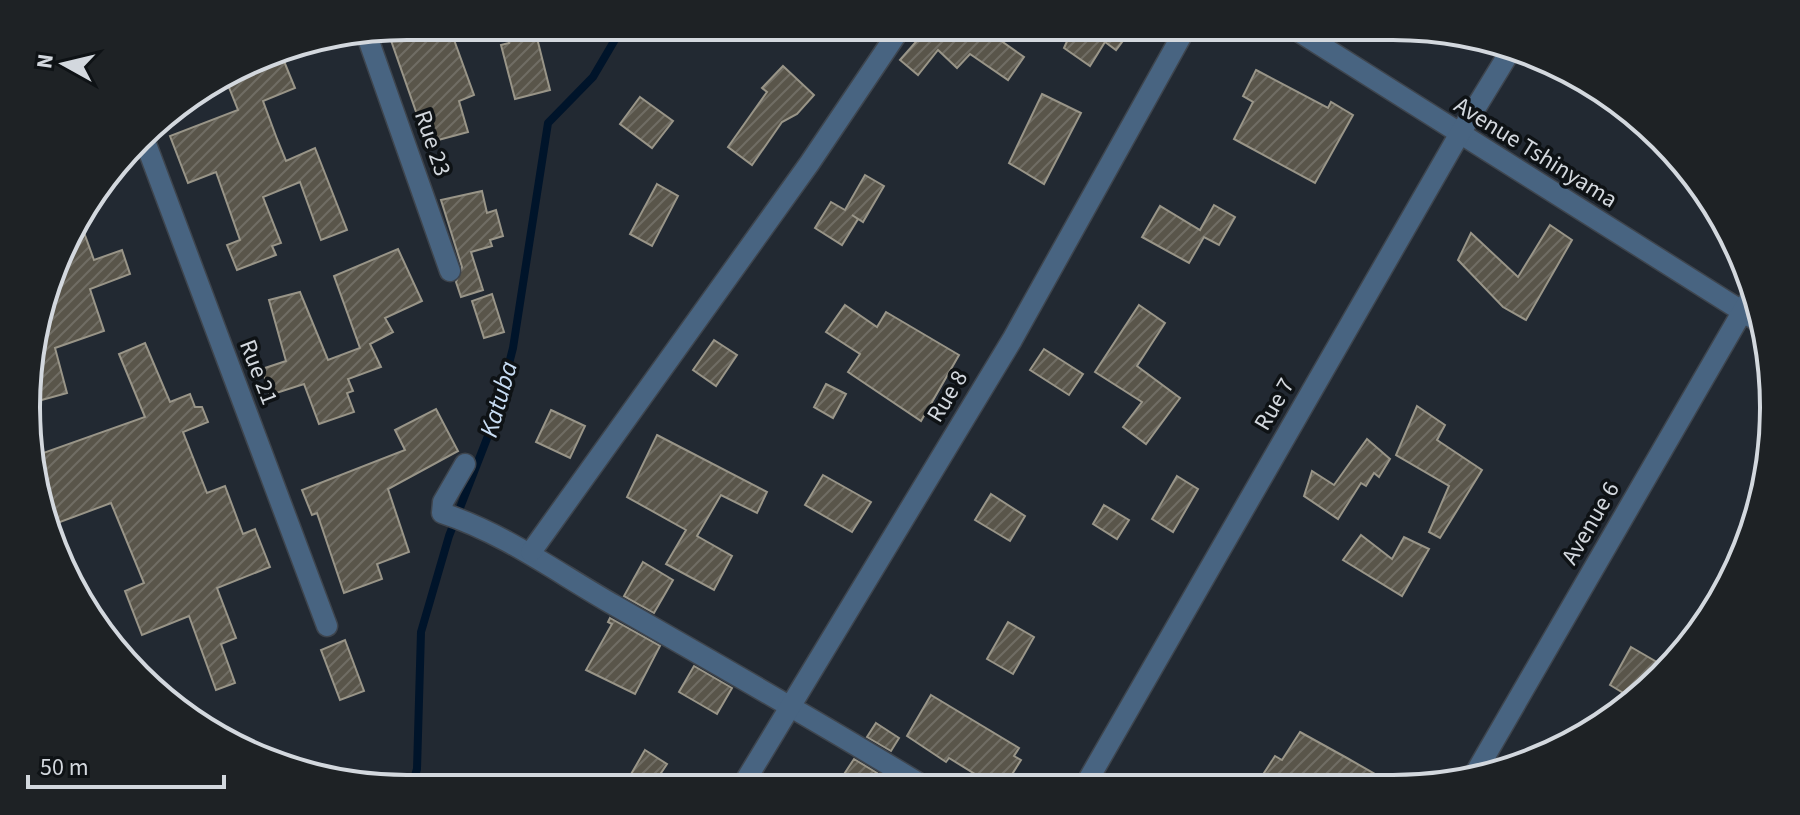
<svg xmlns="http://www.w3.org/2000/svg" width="1800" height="815" font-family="'Source Sans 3',sans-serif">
	<defs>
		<pattern id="building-hatch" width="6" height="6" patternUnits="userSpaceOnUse" patternTransform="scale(2)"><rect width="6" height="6" fill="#59554a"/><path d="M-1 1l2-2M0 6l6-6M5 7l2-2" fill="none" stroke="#706d64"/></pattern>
	</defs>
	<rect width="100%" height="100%" fill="#222932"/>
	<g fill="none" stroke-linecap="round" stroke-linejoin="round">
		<polyline stroke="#00142a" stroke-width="8" points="411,789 417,769 421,632 449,536 495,418 513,348 548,123 593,77 623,26"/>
	</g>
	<g fill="url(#building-hatch)" stroke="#999588" stroke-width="2">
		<polygon points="408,26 449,26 474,95 459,101 468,132 427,143 387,29"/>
		<polygon points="503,26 534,26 550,90 515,99 501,45 509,43"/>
		<polygon points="915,26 980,26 1024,57 1008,80 970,54 957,68 938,50 918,75 900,60 922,35"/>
		<polygon points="1074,26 1134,26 1116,50 1105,42 1090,66 1064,48"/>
		<polygon points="279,49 295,88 263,101 277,139 286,161 315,148 347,230 321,240 300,182 263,197 281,243 272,246 276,255 237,270 227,245 240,240 216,172 188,183 170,136 238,110 226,80"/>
		<polygon points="783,66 814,95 797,114 782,122 752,165 728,147 767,92 762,88"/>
		<polygon points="1256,70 1328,108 1331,102 1353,115 1315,183 1234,139 1253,102 1243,96"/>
		<polygon points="1042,94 1081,113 1044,184 1009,163"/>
		<polygon points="640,97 673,121 652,148 620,124"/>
		<polygon points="865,175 884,186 863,222 852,215 858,219 842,245 815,228 831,202 845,210"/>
		<polygon points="657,184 678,196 652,246 630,234"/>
		<polygon points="482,191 487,213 496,210 503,236 490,240 492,246 471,252 483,290 461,297 456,282 462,267 441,200"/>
		<polygon points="1214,205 1235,217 1219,245 1204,237 1189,263 1142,237 1160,206 1200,230"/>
		<polygon points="78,216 94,260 122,250 130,274 90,289 104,331 55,348 67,393 31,403 33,334"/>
		<polygon points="1550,225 1572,240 1526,320 1503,307 1458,260 1471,233 1518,277"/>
		<polygon points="398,249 422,301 385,318 393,332 370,344 381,367 348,379 353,391 347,393 354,412 319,424 304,384 270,395 262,369 286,361 269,300 300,292 328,360 360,348 334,276"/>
		<polygon points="492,294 504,332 484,338 472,301"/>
		<polygon points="845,305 877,327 886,312 959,355 921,421 848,372 860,354 826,332"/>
		<polygon points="1139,305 1165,323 1137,366 1180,398 1146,444 1123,427 1142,402 1095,372"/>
		<polygon points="714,340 737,355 716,386 693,370"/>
		<polygon points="145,343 170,402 190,394 195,407 202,407 208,422 183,432 207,493 225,486 243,534 255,529 270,567 217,588 236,638 221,644 235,683 216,690 189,616 142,635 125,591 144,583 111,503 52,525 29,458 145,417 119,354"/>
		<polygon points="1044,349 1083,374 1069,395 1030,370"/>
		<polygon points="826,384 846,394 833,418 814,407"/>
		<polygon points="1417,406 1445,425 1437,440 1482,470 1440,538 1429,532 1449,486 1396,455"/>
		<polygon points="436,409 458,451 388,489 409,552 377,564 382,579 344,593 317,513 312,515 302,490 405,450 395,430"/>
		<polygon points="551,410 585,426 570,458 536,442"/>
		<polygon points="657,435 767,492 757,513 721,495 697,536 732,556 714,590 666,564 686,530 627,497"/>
		<polygon points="1367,439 1390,459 1379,477 1374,473 1366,486 1361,483 1338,519 1304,496 1312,471 1334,485"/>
		<polygon points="823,475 871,502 852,532 805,505"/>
		<polygon points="1177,476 1198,489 1173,532 1152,519"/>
		<polygon points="991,494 1025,516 1010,541 975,520"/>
		<polygon points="1104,505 1129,520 1117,539 1093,524"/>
		<polygon points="1361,535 1392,559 1404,537 1429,549 1402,596 1343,560"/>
		<polygon points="643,562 673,580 654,613 624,596"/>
		<polygon points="610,618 660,646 635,694 586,670 612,624 608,622"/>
		<polygon points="1008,622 1034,637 1013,674 987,659"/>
		<polygon points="345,640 364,691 340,700 321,650"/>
		<polygon points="1631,647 1667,668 1635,700 1610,685"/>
		<polygon points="694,666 732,688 717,714 679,692"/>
		<polygon points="931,695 1019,748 1014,756 1021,760 1004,787 996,787 949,758 946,762 907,736"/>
		<polygon points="876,723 899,738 891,751 867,737"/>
		<polygon points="1300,732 1347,758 1396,786 1284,786 1264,773 1275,756 1282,760"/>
		<polygon points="645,750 667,764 651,788 623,788"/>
		<polygon points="854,759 877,773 867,788 835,788"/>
	</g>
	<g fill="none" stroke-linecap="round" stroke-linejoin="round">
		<g stroke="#3e454e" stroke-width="23">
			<g id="minor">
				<polyline points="1290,26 1756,320"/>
				<polyline points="366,33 450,271"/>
				<polyline points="143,136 327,626"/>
				<path d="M465,464L443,502L442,513C506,534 556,572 614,605C718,665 823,724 925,787"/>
				<polyline points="531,552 809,164 902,26"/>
				<polyline points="1473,777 1752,295"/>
				<polyline points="1084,787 1459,135 1511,50"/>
				<polyline points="741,788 1012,340 1187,26"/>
			</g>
		</g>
		<use href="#minor" stroke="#486481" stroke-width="20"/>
	</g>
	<g text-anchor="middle" stroke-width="7" stroke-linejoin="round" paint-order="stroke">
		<g font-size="24" fill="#d3d8de" stroke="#0e1215">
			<text transform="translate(433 143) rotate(71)" y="8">Rue 23</text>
			<text transform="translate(1536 152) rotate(32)" y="8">Avenue Tshinyama</text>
			<text transform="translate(259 372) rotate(69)" y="8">Rue 21</text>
			<text transform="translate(947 396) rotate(-59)" y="8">Rue 8</text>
			<text transform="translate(1274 404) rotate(-60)" y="8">Rue 7</text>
			<text transform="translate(1590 523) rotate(-60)" y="8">Avenue 6</text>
		</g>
		<g font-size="26" font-style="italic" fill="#c8ddf4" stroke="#0e1215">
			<text transform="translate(498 399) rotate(-74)" y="9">Katuba</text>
		</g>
	</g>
	<path d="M0 0H1800V815H0ZM407 40H1393A367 367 0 0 1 1760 407V408A367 367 0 0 1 1393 775H407A367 367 0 0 1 40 408V407A367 367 0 0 1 407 40Z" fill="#1e2225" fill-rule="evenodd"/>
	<path fill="none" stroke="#d3d8de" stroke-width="4" d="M407 40H1393A367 367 0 0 1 1760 407V408A367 367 0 0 1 1393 775H407A367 367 0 0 1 40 408V407A367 367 0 0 1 407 40Z"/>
	<g transform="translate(64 64) rotate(278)" stroke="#0e1215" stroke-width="6" paint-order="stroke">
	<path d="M0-6L14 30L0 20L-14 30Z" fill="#d3d8de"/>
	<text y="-12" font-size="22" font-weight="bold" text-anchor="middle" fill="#d3d8de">N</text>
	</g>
	<path d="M28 775v12h196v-12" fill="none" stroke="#d3d8de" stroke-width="4"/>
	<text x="40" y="775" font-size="24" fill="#d3d8de" stroke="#0e1215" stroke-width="6" paint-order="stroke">50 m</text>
</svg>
